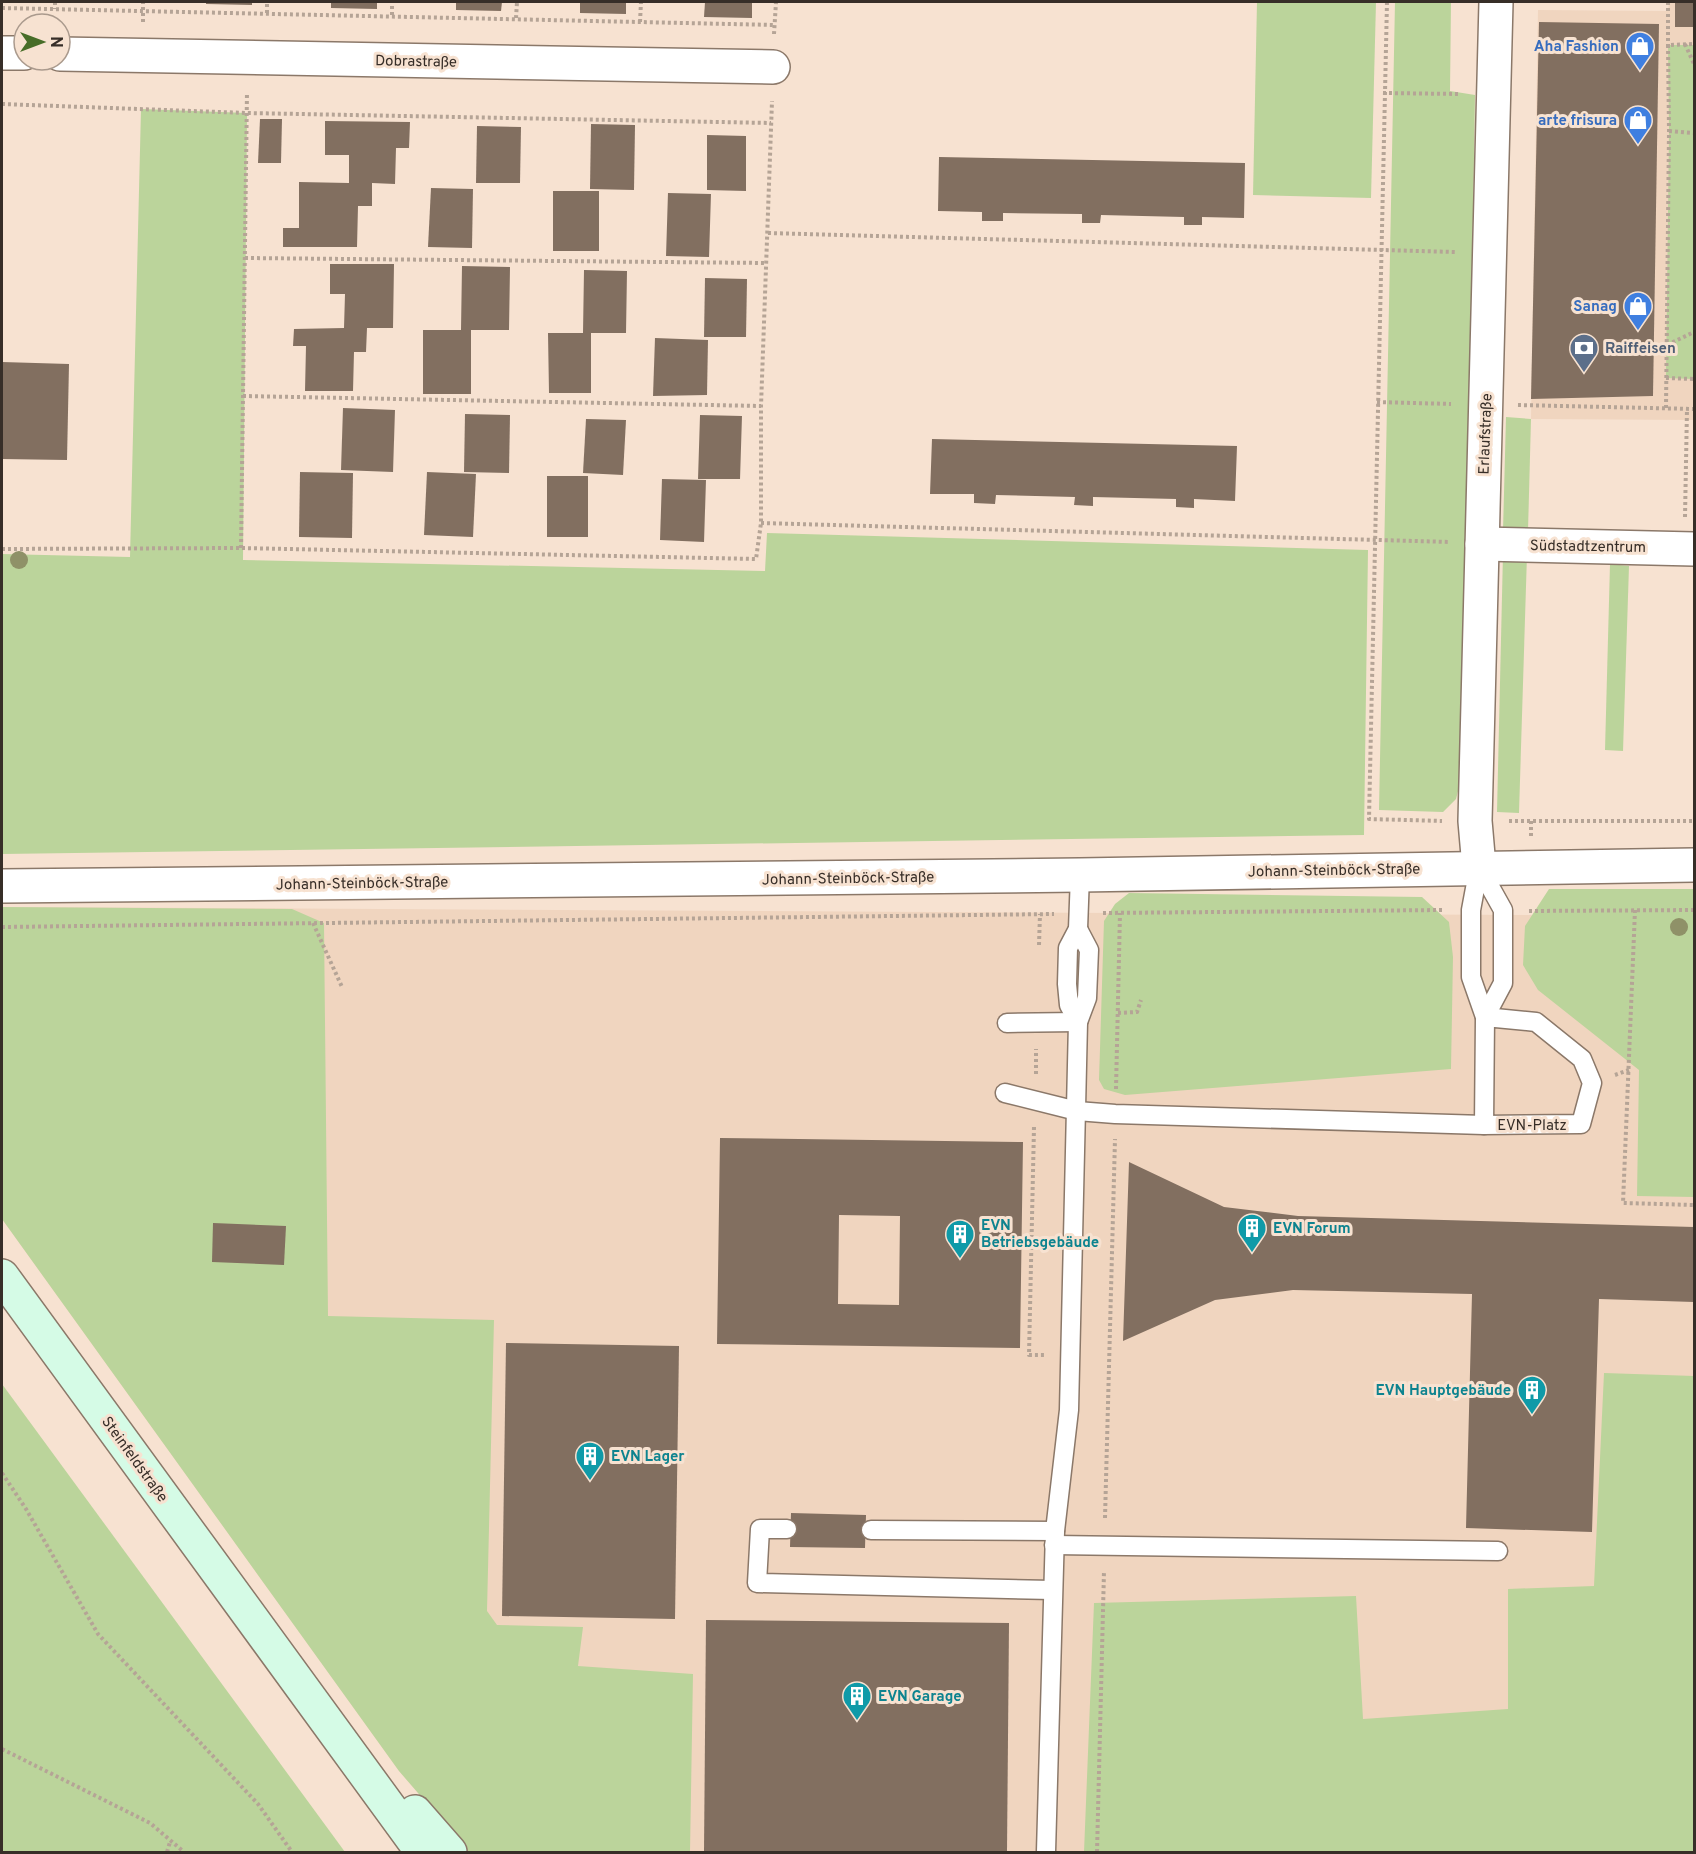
<svg xmlns="http://www.w3.org/2000/svg" width="1696" height="1854" font-family="Overpass,sans-serif">
	<rect width="100%" height="100%" fill="#f7e2d1"/>
	<g fill="#f0d5bf">
		<polygon points="1669,2 1694,2 1694,420 1531,419 1538,10 1668,11"/>
		<polygon points="2,907 1694,916 1694,1852 469,1852 399,1771 2,1219"/>
	</g>
	<g fill="#bbd49b">
		<polygon points="1257,2 1376,2 1371,198 1253,195"/>
		<polygon points="1395,2 1451,2 1450,91 1475,95 1464,768 1456,799 1443,812 1379,810"/>
		<polygon points="1668,45 1694,45 1694,379 1666,378 1669,131"/>
		<polygon points="141,109 247,113 243,560 765,571 767,533 1368,550 1364,835 2,854 2,554 130,557"/>
		<polygon points="1506,417 1531,419 1528,531 1503,531"/>
		<polygon points="1503,553 1527,554 1519,813 1497,812"/>
		<polygon points="1610,564 1629,566 1623,751 1605,750"/>
		<polygon points="1549,889 1694,889 1694,1197 1637,1196 1639,1070 1538,990 1523,965 1525,926"/>
		<polygon points="1129,893 1422,897 1449,922 1453,957 1451,1069 1125,1095 1104,1089 1099,1080 1104,921 1115,904"/>
		<polygon points="2,907 292,909 324,923 328,1316 494,1320 487,1611 497,1625 583,1627 578,1666 693,1674 690,1852 469,1852 399,1771 2,1219"/>
		<polygon points="1604,1373 1694,1376 1694,1852 1084,1852 1094,1603 1356,1596 1363,1719 1508,1709 1508,1589 1594,1586"/>
		<polygon points="2,1384 345,1852 2,1852"/>
	</g>
	<g fill="#826f60" fill-rule="evenodd">
		<polygon points="206,2 252,2 252,5 206,4"/>
		<polygon points="331,2 377,2 377,9 331,8"/>
		<polygon points="456,2 502,2 501,11 456,10"/>
		<polygon points="580,2 626,2 626,14 580,13"/>
		<polygon points="705,2 752,2 752,18 704,17"/>
		<rect x="1675" y="2" width="19" height="25"/>
		<polygon points="1539,22 1659,24 1653,396 1531,399"/>
		<polygon points="260,119 282,119 281,163 258,163"/>
		<polygon points="325,121 410,122 409,148 396,148 395,184 372,183 372,206 358,206 357,247 283,247 283,228 299,228 299,182 349,183 349,155 325,155"/>
		<polygon points="591,124 635,125 634,190 590,189"/>
		<polygon points="477,126 521,127 520,183 476,183"/>
		<polygon points="707,135 746,136 746,191 707,190"/>
		<polygon points="939,157 1245,163 1244,218 1202,217 1202,225 1184,225 1184,217 1101,215 1100,223 1082,223 1082,214 1003,213 1003,221 982,221 982,212 938,211"/>
		<polygon points="431,188 473,189 472,248 428,247"/>
		<rect x="553" y="191" width="46" height="60"/>
		<polygon points="668,193 711,194 709,257 666,256"/>
		<polygon points="330,264 394,264 393,328 367,328 366,352 354,352 353,391 305,391 306,346 293,346 294,329 344,328 345,294 330,294"/>
		<polygon points="462,266 510,267 509,330 471,330 471,394 423,394 423,330 461,330"/>
		<polygon points="584,270 627,271 626,333 591,333 591,393 549,393 548,333 583,333"/>
		<polygon points="705,278 747,279 746,337 704,337"/>
		<polygon points="655,338 708,340 707,395 653,396"/>
		<polygon points="2,362 69,364 67,460 2,459"/>
		<polygon points="343,408 395,410 393,472 341,470"/>
		<polygon points="465,414 510,415 509,473 464,472"/>
		<polygon points="700,415 742,416 740,479 698,479"/>
		<polygon points="586,419 626,420 623,475 583,473"/>
		<polygon points="932,439 1237,446 1235,501 1194,499 1194,508 1176,507 1176,499 1093,497 1093,506 1074,505 1075,497 996,495 995,504 974,503 974,494 930,494"/>
		<polygon points="300,472 353,473 352,538 299,537"/>
		<polygon points="427,472 476,474 473,537 424,535"/>
		<rect x="547" y="476" width="41" height="61"/>
		<polygon points="662,479 706,480 704,542 660,540"/>
		<path d="M720,1138L1023,1142L1020,1348L717,1344ZM839,1215L900,1216L899,1305L838,1304Z"/>
		<polygon points="1129,1162 1224,1207 1298,1216 1694,1227 1694,1302 1599,1299 1592,1532 1466,1528 1472,1294 1293,1290 1215,1300 1123,1341"/>
		<polygon points="213,1223 286,1226 284,1265 212,1262"/>
		<polygon points="506,1343 679,1346 675,1619 502,1616"/>
		<polygon points="791,1513 866,1515 865,1548 790,1547"/>
		<polygon points="706,1620 1009,1623 1007,1852 704,1852"/>
	</g>
	<g fill="none" stroke-linecap="round" stroke-linejoin="round">
		<g stroke="#8b7869" stroke-width="21">
			<g id="service">
				<polyline points="1479,867 1471,910 1471,977 1485,1017 1484,1125 1581,1124 1592,1083 1582,1059 1536,1022 1485,1017"/>
				<polyline points="1479,867 1503,910 1503,983 1485,1017"/>
				<polyline points="1078,1022 1069,1005 1067,984 1068,948 1078,929 1080,875"/>
				<polyline points="1007,1023 1078,1022"/>
				<polyline points="1005,1093 1077,1111 1115,1114 1484,1125"/>
				<polyline points="787,1529 760,1529 757,1583 1052,1590"/>
				<polyline points="871,1530 1055,1531"/>
				<polyline points="1054,1545 1498,1551"/>
				<polyline points="1046,1852 1055,1531 1069,1410 1078,1022 1087,998 1089,950 1078,929"/>
			</g>
		</g>
		<g stroke="#8b7869" stroke-width="36">
			<g id="minor">
				<polyline points="2,53 24,53"/>
				<polyline points="60,54 773,67"/>
				<polyline points="1482,544 1694,549"/>
				<polyline points="1479,867 1475,821 1496,2"/>
			</g>
		</g>
		<g stroke="#8b7869" stroke-width="36">
			<polyline id="tertiary" points="2,886 1080,875 1694,865"/>
		</g>
		<g stroke="#8b7869" stroke-width="36">
			<g id="secondary">
				<polyline points="2,1276 422,1852"/>
				<polyline points="415,1812 450,1852"/>
			</g>
		</g>
		<g stroke="#b5a496" stroke-width="4" stroke-dasharray="3 3" stroke-linecap="butt">
			<polyline points="55,2 55,9"/>
			<polyline points="1387,2 1369,819 1442,821"/>
			<polyline points="1668,2 1668,45"/>
			<polyline points="2,8 775,25"/>
			<polyline points="267,13 267,2"/>
			<polyline points="392,15 392,2"/>
			<polyline points="516,18 517,2"/>
			<polyline points="143,22 143,2"/>
			<polyline points="640,22 641,2"/>
			<polyline points="774,34 776,2"/>
			<polyline points="1685,44 1694,64"/>
			<polyline points="1383,93 1459,94"/>
			<polyline points="2,104 247,113 771,123"/>
			<polyline points="1669,131 1694,133"/>
			<polyline points="768,233 1456,252"/>
			<polyline points="245,258 765,263"/>
			<polyline points="1667,345 1694,332"/>
			<polyline points="1666,378 1694,379"/>
			<polyline points="243,396 761,406"/>
			<polyline points="1377,402 1451,404"/>
			<polyline points="1518,405 1694,409"/>
			<polyline points="1666,408 1669,131 1668,45 1694,44"/>
			<polyline points="1685,517 1687,409"/>
			<polyline points="761,523 1450,542"/>
			<polyline points="241,548 247,92"/>
			<polyline points="2,549 241,548 756,559 761,523 761,406 772,101"/>
			<polyline points="1509,821 1694,821"/>
			<polyline points="1531,821 1531,836"/>
			<polyline points="1635,910 1623,1203 1694,1205"/>
			<polyline points="1529,911 1694,910"/>
			<polyline points="1103,913 1444,910"/>
			<polyline points="313,923 342,987"/>
			<polyline points="2,927 1054,914"/>
			<polyline points="1039,945 1040,914"/>
			<polyline points="1118,1013 1137,1012 1141,1000"/>
			<polyline points="1036,1074 1036,1049"/>
			<polyline points="1615,1075 1629,1070"/>
			<polyline points="1116,1089 1120,913"/>
			<polyline points="1034,1127 1029,1355 1045,1355"/>
			<polyline points="2,1473 26,1509 98,1634 258,1804 292,1852"/>
			<polyline points="1105,1518 1115,1139"/>
			<polyline points="2,1749 150,1823 184,1852"/>
			<polyline points="167,1852 170,1842"/>
			<polyline points="1097,1852 1104,1571"/>
		</g>
		<use href="#service" stroke="#fff" stroke-width="18"/>
		<use href="#minor" stroke="#fff" stroke-width="33"/>
		<use href="#tertiary" stroke="#fff" stroke-width="33"/>
		<use href="#secondary" stroke="#d5fbe6" stroke-width="33"/>
	</g>
	<g fill="#8f9168">
		<circle cx="19" cy="560" r="9"/>
		<circle cx="1679" cy="927" r="9"/>
	</g>
	<defs>
		<g id="shop-pin" transform="scale(1.5)"><path d="M0 17L-7.5 6A9.5 9.5 0 1 1 7.5 6Z" fill="#3f7fe0" stroke="#f7e2d1"/><path d="M-5-2.5h2.3a2.7 3.5 0 0 1 5.4 0H5L5.5 6h-11ZM-1.5-2.5h3a1.5 2.3 0 0 0-3 0Z" fill="#fff"/></g>
		<g id="bank-pin" transform="scale(1.5)"><path d="M0 17L-7.5 6A9.5 9.5 0 1 1 7.5 6Z" fill="#5c6f8a" stroke="#f7e2d1"/><path d="M-6-4H6V4H-6ZM0-2.3a2.3 2.3 0 1 0 0 4.6a2.3 2.3 0 1 0 0-4.6Z" fill="#fff"/></g>
		<g id="building-pin" transform="scale(1.5)"><path d="M0 17L-7.5 6A9.5 9.5 0 1 1 7.5 6Z" fill="#0f9aa8" stroke="#f7e2d1"/><path d="M-4-6H4V6H1V3H-1V6H-4ZM-2.5-4.3h1.7v1.8h-1.7ZM.8-4.3h1.7v1.8H.8ZM-2.5-1h1.7V.8h-1.7ZM.8-1h1.7V.8H.8Z" fill="#fff"/></g>
	</defs>
	<g fill-rule="evenodd">
		<use href="#shop-pin" x="1640" y="46"/>
		<use href="#shop-pin" x="1638" y="120"/>
		<use href="#shop-pin" x="1638" y="306"/>
		<use href="#bank-pin" x="1584" y="348"/>
		<use href="#building-pin" x="1252" y="1228"/>
		<use href="#building-pin" x="960" y="1234"/>
		<use href="#building-pin" x="1532" y="1390"/>
		<use href="#building-pin" x="590" y="1456"/>
		<use href="#building-pin" x="857" y="1696"/>
	</g>
	<g text-anchor="middle" stroke-width="6" stroke-linejoin="round" paint-order="stroke">
		<g font-size="15" font-weight="bold" fill="#366cbe" stroke="#f7e2d1" text-anchor="end">
			<text x="1619" y="51">Aha Fashion</text>
			<text x="1617" y="125">arte frisura</text>
			<text x="1617" y="311">Sanag</text>
		</g>
		<g font-size="15" fill="#372e28" stroke="#f7e2d1">
			<text transform="translate(416 61) rotate(1)" y="5">Dobrastraße</text>
			<text transform="translate(1485 434) rotate(-88)" y="5">Erlaufstraße</text>
			<text transform="translate(1588 546) rotate(1)" y="5">Südstadtzentrum</text>
			<text transform="translate(1334 870) rotate(-1)" y="5">Johann-Steinböck-Straße</text>
			<text transform="translate(848 878) rotate(-1)" y="5">Johann-Steinböck-Straße</text>
			<text transform="translate(362 883) rotate(-1)" y="5">Johann-Steinböck-Straße</text>
			<text x="1532" y="1130">EVN-Platz</text>
			<text transform="translate(135 1459) rotate(54)" y="5">Steinfeldstraße</text>
		</g>
		<g font-size="15" font-weight="bold" fill="#4e5e75" stroke="#f7e2d1" text-anchor="start">
			<text x="1605" y="353">Raiffeisen</text>
		</g>
		<g font-size="15" font-weight="bold" fill="#0d838f" stroke="#f7e2d1" text-anchor="start">
			<text x="981" y="1230">EVN<tspan x="981" dy="17">Betriebsgebäude</tspan></text>
			<text x="1273" y="1233">EVN Forum</text>
			<text x="1511" y="1395" text-anchor="end">EVN Hauptgebäude</text>
			<text x="611" y="1461">EVN Lager</text>
			<text x="878" y="1701">EVN Garage</text>
		</g>
	</g>
	<rect width="1696" height="1854" fill="none" stroke="#372e28" stroke-width="6"/>
	<g transform="translate(42 42) rotate(90)"><circle r="28" fill="#f7e2d1" stroke="#aa9a8d" stroke-width="1.5"/>
	<path d="M0-4.5L10 22L0 15L-10 22Z" fill="#476d28"/>
	<text y="-9" font-size="16" font-weight="bold" text-anchor="middle" fill="#372e28">N</text>
	</g>
</svg>
